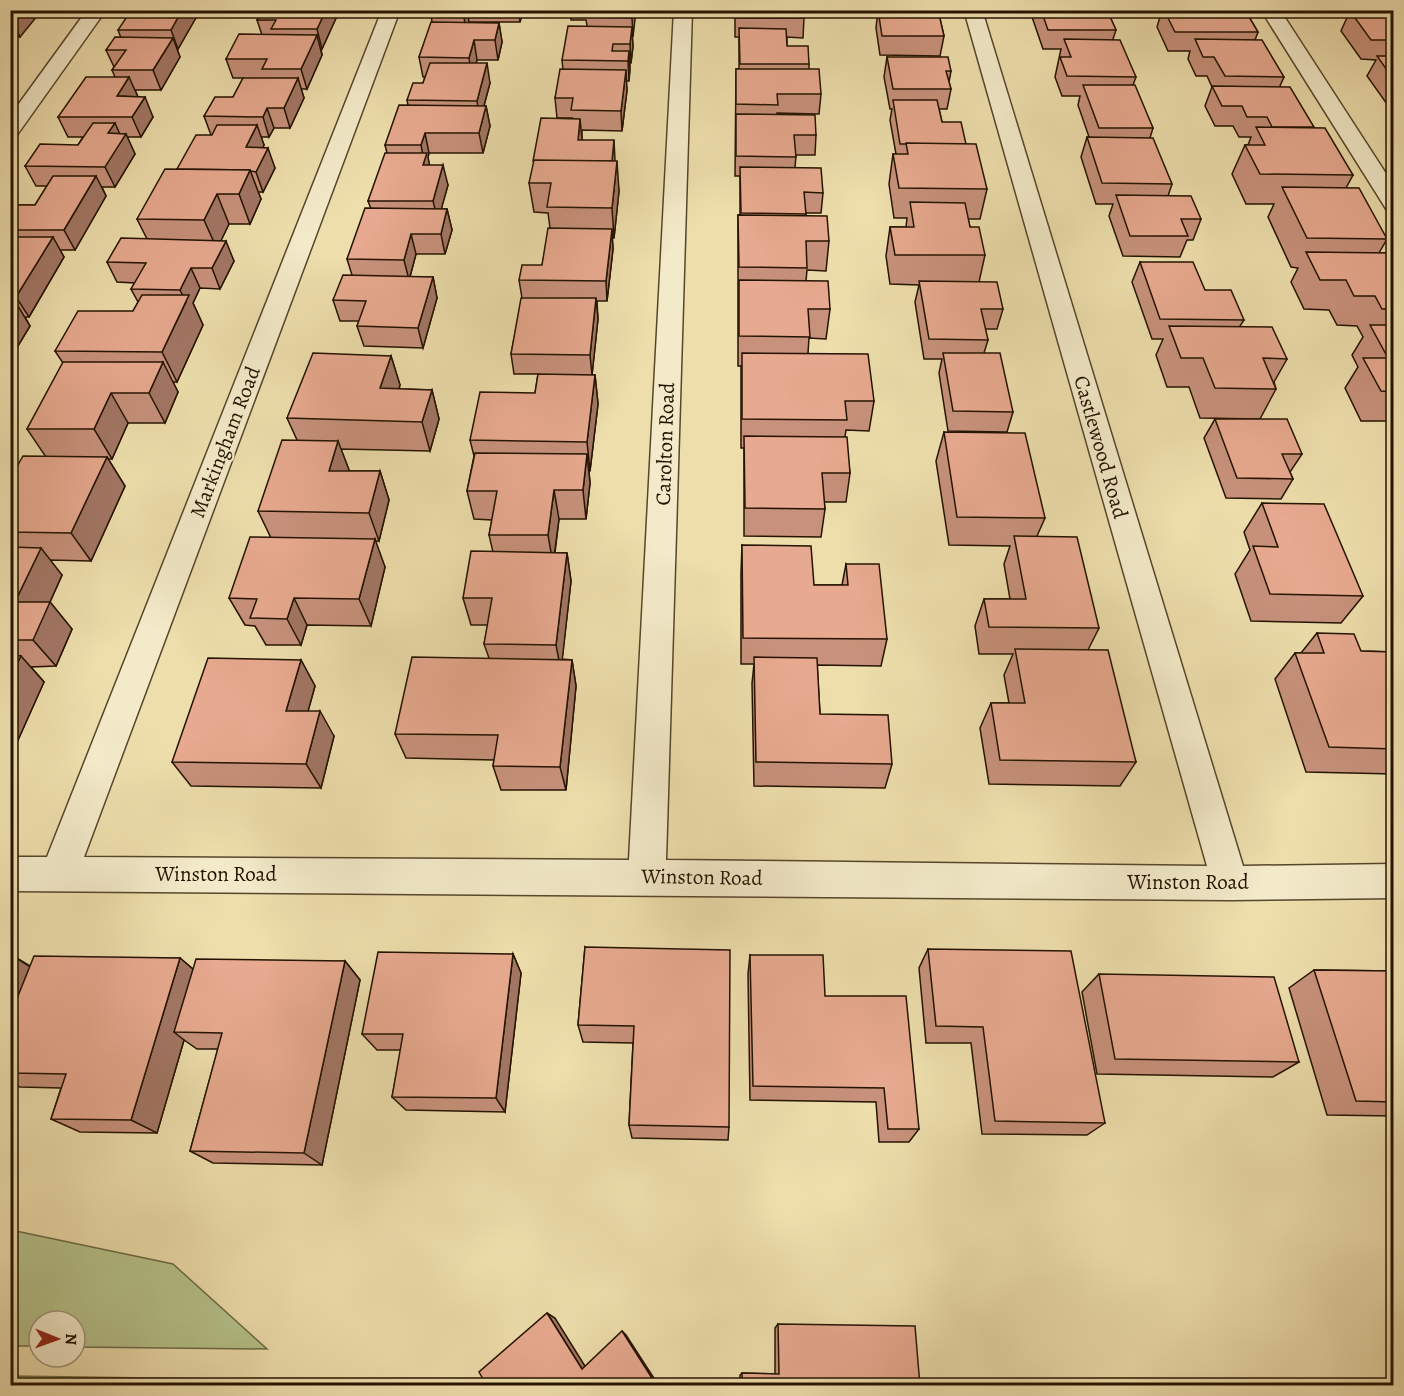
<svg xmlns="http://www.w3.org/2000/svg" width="1404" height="1396" font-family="Alegreya,serif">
	<rect width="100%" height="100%" fill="#eddeac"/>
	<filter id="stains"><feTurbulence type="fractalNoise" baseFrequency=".00333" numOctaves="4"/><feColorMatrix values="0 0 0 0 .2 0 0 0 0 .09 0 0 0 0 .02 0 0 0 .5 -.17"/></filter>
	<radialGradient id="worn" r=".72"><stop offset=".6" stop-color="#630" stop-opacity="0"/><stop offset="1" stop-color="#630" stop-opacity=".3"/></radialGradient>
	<g fill="#b6c28b" stroke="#6d6a46" stroke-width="1.5">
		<polygon points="11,1230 173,1264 267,1349 75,1347 75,1321 39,1321 39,1346 11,1346"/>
		<polygon points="11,1376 300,1380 299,1386 11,1386"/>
	</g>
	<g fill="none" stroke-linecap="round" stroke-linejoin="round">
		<g stroke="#56462b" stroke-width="3">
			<g id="street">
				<polygon points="87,10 106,10 17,135 10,137 10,116"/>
				<polygon points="382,10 400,10 84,857 629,860 674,10 692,10 666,860 1207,866 964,10 982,10 1243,866 1394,864 1394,898 1230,900 10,891 10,857 47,857"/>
				<polygon points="1261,10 1280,10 1394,186 1394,211 1386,209 1383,204"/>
			</g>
		</g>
		<use href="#street" fill="#f3eac9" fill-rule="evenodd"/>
	</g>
	<g fill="#c7917b" stroke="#241300" stroke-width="1.5">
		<polygon points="10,10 20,37 10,37"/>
		<polygon points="430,10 523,10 520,22 469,22 469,23 499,23 502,42 498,60 477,60 476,63 490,83 484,106 486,106 490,126 483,153 429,153 428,157 429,165 448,185 441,209 447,209 452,230 445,254 416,254 410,277 433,277 437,298 423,348 364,346 357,326 359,321 340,321 333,300 352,275 347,259 371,209 368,201 387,153 385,145 408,105 407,100 423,83 425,77 423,77 419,57 432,22"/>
		<polygon points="570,10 636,10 632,37 633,46 631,63 630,63 629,81 626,81 627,90 622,131 582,130 582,140 615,161 619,191 614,238 612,238 613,249 607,301 597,301 598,319 592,375 595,375 598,404 590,471 589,471 590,483 586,519 559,519 555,553 567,553 571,581 562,659 572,660 576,686 566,790 501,790 493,766 494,760 406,758 395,734 489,658 484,644 488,625 471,625 463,598 493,552 489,535 492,520 474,519 467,491 474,456 470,440 535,393 538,374 514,374 511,354 522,298 519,280 542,265 550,228 548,213 534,212 529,183 572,118 557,118 555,98 563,70 562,60 587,26 586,20 571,20"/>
		<polygon points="735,10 804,18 803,38 787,37 787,46 809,64 809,69 821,94 819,114 777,113 777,115 816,135 815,155 796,155 795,168 823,193 821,213 806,213 806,216 829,241 826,271 807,270 806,281 830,309 826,339 809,338 808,353 874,401 869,431 846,430 845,437 850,473 846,502 824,502 825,509 821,537 744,536 744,448 741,448 741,366 738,366 738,215 740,215 740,176 735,176 736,69 739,69 739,37 735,37"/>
		<polygon points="878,10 938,10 944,36 940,56 880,55 876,28"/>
		<polygon points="1033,10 1107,10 1116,30 1113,39 1136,77 1133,85 1153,128 1150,138 1172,184 1168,196 1201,219 1193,240 1187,240 1180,257 1123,256 1109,216 1113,204 1096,204 1081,157 1087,137 1089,137 1078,105 1080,96 1062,96 1055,77 1061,49 1043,49 1032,17"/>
		<polygon points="1162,10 1245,10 1258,32 1255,40 1284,77 1280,86 1353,175 1346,188 1387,239 1379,253 1394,253 1394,421 1361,421 1345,388 1358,367 1352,355 1363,337 1357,326 1337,325 1329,310 1304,309 1291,282 1298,268 1291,267 1268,217 1274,204 1246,204 1232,174 1245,145 1248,145 1251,137 1239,137 1233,126 1215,126 1205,106 1212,87 1207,76 1196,76 1188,59 1190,51 1168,51 1157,27"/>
		<polygon points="1350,11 1394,15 1394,114 1367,76 1376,60 1361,59 1341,31"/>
		<polygon points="197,16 178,49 177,49 180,57 161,90 135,90 138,97 153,117 141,137 127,137 135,154 115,187 102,187 106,196 75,250 60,250 64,257 29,317 25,317 30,326 10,359 10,205 35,205 47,186 36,186 25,166 78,145 83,137 68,137 58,117 115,77 112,70 114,67 106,50 121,38 118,30"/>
		<polygon points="337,16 322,49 321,49 322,55 307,89 301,89 304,98 290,128 274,128 269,137 261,137 264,145 263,148 275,168 263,192 258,192 261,199 250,224 229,224 221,240 234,261 220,289 200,288 193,303 203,325 177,382 173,382 178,392 165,423 128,423 112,459 108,459 125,486 91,561 50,560 62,575 50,602 72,629 56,666 31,667 44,682 10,758 10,479 46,457 27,429 63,363 55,351 133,311 138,302 131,289 135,283 117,282 107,262 147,239 137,219 177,169 211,135 204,116 233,97 243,78 233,78 226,59 262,35 257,20"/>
		<polygon points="887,57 951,71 949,82 951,89 947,109 939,109 942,122 966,144 987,189 980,219 968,219 970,227 985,255 979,282 1003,309 997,329 985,329 988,340 984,353 1013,412 1007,432 948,431 939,373 942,359 924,359 915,302 919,285 890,284 886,256 890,227 906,227 907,218 894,218 889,184 893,154 896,154 890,120 892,109 890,109 884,77"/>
		<polygon points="1140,262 1205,290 1244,320 1240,326 1287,359 1274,382 1276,389 1260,419 1200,418 1189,387 1167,387 1156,355 1163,339 1152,339 1132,282"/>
		<polygon points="391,356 400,385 399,389 432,390 439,419 430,451 341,449 349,470 349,471 380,471 389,500 379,541 375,541 385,567 371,626 307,625 301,645 266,645 255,626 245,625 229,598 271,538 258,511 297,440 287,418"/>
		<polygon points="1215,419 1302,454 1290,472 1293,479 1281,499 1226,498 1204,438"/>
		<polygon points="944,432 1045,518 1037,536 1099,628 1088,650 1136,762 1120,786 989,784 980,728 991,703 1009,703 1004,675 1013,654 979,654 975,626 984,599 1010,599 1004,564 1010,546 949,545 936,461"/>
		<polygon points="1262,503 1363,596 1341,623 1251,621 1235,574 1250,550 1244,532"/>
		<polygon points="742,545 814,585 842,585 846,564 887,639 881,666 817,665 820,714 892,764 885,788 754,786 752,683 754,664 741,664 741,573"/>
		<polygon points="1317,633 1361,651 1394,652 1394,774 1306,772 1275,679 1295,653 1301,653"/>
		<polygon points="301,660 315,686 308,711 334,736 321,788 191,786 172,762"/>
		<polygon points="585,947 729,1127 728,1140 632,1138 629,1125 633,1043 583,1042 578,1025"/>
		<polygon points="928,949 1105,1123 1087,1135 982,1134 971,1043 926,1043 919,968"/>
		<polygon points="10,954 30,966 180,958 193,969 345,961 360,980 322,1165 213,1163 190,1151 218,1049 197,1049 184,1040 157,1133 80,1132 51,1119 61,1088 20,1087 10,1083"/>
		<polygon points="513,954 521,973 505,1112 406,1110 392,1097 401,1050 377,1050 362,1034"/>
		<polygon points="750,955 825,996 919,1129 909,1142 879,1142 876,1102 750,1100 748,974"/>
		<polygon points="1314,970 1394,971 1394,1116 1327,1115 1289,988"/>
		<polygon points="1099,974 1299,1062 1273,1077 1097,1074 1082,992"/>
		<polygon points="778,1324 920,1386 740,1386 740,1375 742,1373 775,1374 775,1328"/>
	</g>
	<g fill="#a27664" stroke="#241300" stroke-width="1.5">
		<polygon points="17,10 42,10 20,37 11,18"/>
		<polygon points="182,10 195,10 197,16 178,49 171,30"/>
		<polygon points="326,10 336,10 337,16 322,49 317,29"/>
		<polygon points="463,10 467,10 469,22 466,31"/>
		<polygon points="518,10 523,10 520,22"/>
		<polygon points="633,10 636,10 633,37 632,18"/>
		<polygon points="499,23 502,42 498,60 495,40"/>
		<polygon points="632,27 633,46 631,63 630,44"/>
		<polygon points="317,35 322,55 307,89 301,69"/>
		<polygon points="173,38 180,57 161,90 153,70"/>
		<polygon points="474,40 477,60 472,78 469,58"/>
		<polygon points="629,51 630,70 629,81 628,61"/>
		<polygon points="487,63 490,83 480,120 477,101"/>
		<polygon points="626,70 627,90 622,131 621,111"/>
		<polygon points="129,77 138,97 117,96"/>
		<polygon points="298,78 304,98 290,128 284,108"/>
		<polygon points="145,97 153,117 141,137 132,117"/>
		<polygon points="486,106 490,126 483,153 479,133"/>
		<polygon points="267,108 274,128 269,137 263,117"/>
		<polygon points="580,119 582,139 579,160 578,140"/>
		<polygon points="115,123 122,139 126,134 135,154 115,187 105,167 108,133"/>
		<polygon points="257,125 264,145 254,168 246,147"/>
		<polygon points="425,133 429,153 428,157 431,173 423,165 424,161 421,145"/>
		<polygon points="614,140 615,160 613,181 612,161"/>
		<polygon points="268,148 275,168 263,192 256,172"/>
		<polygon points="617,161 619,191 614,238 612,208"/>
		<polygon points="443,165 448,185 438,221 433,201"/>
		<polygon points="250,170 261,199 250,224 239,194"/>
		<polygon points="96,176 106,196 75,250 64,230"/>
		<polygon points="217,194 229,224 217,249 204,220"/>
		<polygon points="447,209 452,230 445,254 441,234"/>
		<polygon points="612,229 613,249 607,301 606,281"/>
		<polygon points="411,234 416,254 409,280 404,260"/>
		<polygon points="53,237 64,257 29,317 16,297"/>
		<polygon points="226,241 234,261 220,289 212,268"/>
		<polygon points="191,268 200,288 193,303 203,325 177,382 162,352 186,302 180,290"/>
		<polygon points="433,277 437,298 423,348 418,328"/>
		<polygon points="12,296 30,326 10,359 10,298"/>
		<polygon points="596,298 598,319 592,375 590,355"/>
		<polygon points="391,356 400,385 390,418 380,388"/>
		<polygon points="163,362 178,392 165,423 149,393"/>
		<polygon points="595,375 598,404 590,471 587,442"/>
		<polygon points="432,390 439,419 430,451 422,422"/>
		<polygon points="111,393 128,423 112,459 94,429"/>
		<polygon points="338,441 349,470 340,500 329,471"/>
		<polygon points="587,454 590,483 586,519 583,490"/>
		<polygon points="107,457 125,486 91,561 71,533"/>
		<polygon points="380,471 389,500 379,541 369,513"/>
		<polygon points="554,490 559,519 553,564 548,535"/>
		<polygon points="375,539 385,567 371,626 359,599"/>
		<polygon points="41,548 62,575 50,602 72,629 56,666 33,640 15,602"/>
		<polygon points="567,553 571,581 561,671 556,645"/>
		<polygon points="294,598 307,625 301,645 287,619"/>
		<polygon points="21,656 44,682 10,758 10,677"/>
		<polygon points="301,660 315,686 301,736 286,711"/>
		<polygon points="572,660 576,686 566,790 560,767"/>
		<polygon points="320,711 334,736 321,788 306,764"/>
		<polygon points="10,954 32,968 10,1024"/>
		<polygon points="513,954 521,973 505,1112 496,1098"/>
		<polygon points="180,958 202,977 174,1032 184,1040 157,1133 131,1120"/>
		<polygon points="345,961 360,980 322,1165 304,1153"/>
		<polygon points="547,1313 555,1318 588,1371 582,1369"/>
		<polygon points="622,1331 626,1335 659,1386 657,1386"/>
	</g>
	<g fill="#e7a98f" stroke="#241300" stroke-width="1.5">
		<polygon points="10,10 17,10 11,18 10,18"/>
		<polygon points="161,10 182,10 171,30 118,30 128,15 159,14"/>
		<polygon points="263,10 326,10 317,29 271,29 276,20 257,20"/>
		<rect x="430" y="10" width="33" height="2"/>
		<polygon points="596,10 633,10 632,18 594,17"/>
		<polygon points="736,10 803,10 804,18 736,18"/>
		<polygon points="878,10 938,10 944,36 882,36"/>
		<polygon points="1041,10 1107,10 1116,30 1048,30"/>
		<polygon points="1164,10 1245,10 1258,32 1175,32"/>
		<polygon points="1350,11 1391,12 1394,15 1394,40 1371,40"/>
		<polygon points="431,22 499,23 495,40 474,40 469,58 419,57"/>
		<polygon points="568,26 632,27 630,44 613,44 612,51 629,51 628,61 562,60"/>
		<polygon points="739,28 786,29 787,46 808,46 809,64 740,64"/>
		<polygon points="239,34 317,35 301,69 262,69 267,59 226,59"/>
		<polygon points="115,37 173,38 153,70 112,70 126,50 106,50"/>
		<polygon points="1064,39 1120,40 1136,77 1067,76 1060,57 1071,57"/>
		<polygon points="1195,39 1262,40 1284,77 1225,76 1214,57 1203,57"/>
		<polygon points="1377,56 1394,56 1394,80"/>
		<polygon points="887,57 948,57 951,71 946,71 951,89 893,89"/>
		<polygon points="430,63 487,63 477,101 407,100 413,83 423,83"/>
		<polygon points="560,69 626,70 621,111 571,110 573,98 555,98"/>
		<polygon points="736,69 819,69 821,94 777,94 778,105 736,104"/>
		<polygon points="86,77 129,77 117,96 145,97 132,117 58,117"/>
		<polygon points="243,78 298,78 284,108 267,108 263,117 204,116 215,97 233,97"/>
		<polygon points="1083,85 1135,85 1153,128 1099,128"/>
		<polygon points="1212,86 1290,87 1314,127 1272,127 1267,117 1247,117 1242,106 1222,106"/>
		<polygon points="893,100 937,100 942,122 961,122 966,144 900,144"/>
		<polygon points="399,105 486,106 479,133 425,133 421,145 385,145"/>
		<polygon points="736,114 815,115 816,135 794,135 796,157 736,156"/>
		<polygon points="541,118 580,119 578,140 614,140 612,161 533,161"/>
		<polygon points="93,123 115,123 108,133 126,134 105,167 25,166 40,144 78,145"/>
		<polygon points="217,125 257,125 246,147 268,148 256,172 251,171 250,170 177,169 196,135 212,135"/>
		<polygon points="1256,127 1325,128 1353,175 1260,174 1245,145 1265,145"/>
		<polygon points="1087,137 1153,138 1172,184 1102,183"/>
		<polygon points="906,143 976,144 987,189 899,188 893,154 908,154"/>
		<polygon points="385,153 427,153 423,165 443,165 433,201 368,201"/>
		<polygon points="534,160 617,161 612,208 547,207 551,183 529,183"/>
		<polygon points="740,167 821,168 823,193 804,192 806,214 741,213"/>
		<polygon points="165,169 250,170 239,194 217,194 204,220 137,219"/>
		<polygon points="53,176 96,176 64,230 10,230 10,205 35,205"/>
		<polygon points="1282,187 1359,188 1387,239 1307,238"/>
		<polygon points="1116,195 1191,196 1201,219 1181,219 1188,236 1130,236"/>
		<polygon points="910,202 965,203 970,227 979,227 985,255 895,255 890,227 914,227"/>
		<polygon points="365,208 447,209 441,234 411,234 404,260 347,259"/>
		<polygon points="738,215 827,216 829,241 806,241 807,268 739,267"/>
		<polygon points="548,228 612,229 606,281 519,280 522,265 542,265"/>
		<polygon points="10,237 53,237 16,297 10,296"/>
		<polygon points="121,238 226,241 212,268 191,268 180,290 131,289 146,263 107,262"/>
		<polygon points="1306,252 1394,253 1394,309 1382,309 1375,296 1354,296 1346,280 1320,280"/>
		<polygon points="1140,262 1193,262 1205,290 1231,290 1244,320 1160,319"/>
		<polygon points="343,275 433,277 418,328 357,326 366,301 333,300"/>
		<polygon points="739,280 828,281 830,309 808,309 810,337 739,336"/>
		<polygon points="919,281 997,282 1003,309 981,309 988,340 929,339"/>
		<polygon points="142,295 189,295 162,352 55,351 78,311 133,311"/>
		<polygon points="521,298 596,298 590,355 511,354"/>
		<polygon points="1370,325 1394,325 1394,392 1381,391 1363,358 1388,358"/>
		<polygon points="1169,326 1272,327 1287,359 1263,358 1276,389 1215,388 1203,358 1181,358"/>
		<polygon points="313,353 391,356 380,388 432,390 422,422 287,418"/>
		<polygon points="742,353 868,354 874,401 845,401 847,420 742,419"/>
		<polygon points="943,353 1000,353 1013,412 953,411"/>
		<polygon points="63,362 163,362 149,393 111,393 94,429 27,429"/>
		<polygon points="538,374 595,375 587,442 470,440 480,392 535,393"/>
		<polygon points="1215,419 1287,419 1302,454 1282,454 1293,479 1237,478"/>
		<polygon points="944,432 1025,433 1045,518 957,517"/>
		<polygon points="744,436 847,437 850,473 822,473 825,509 745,508"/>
		<polygon points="282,440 338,441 329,471 380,471 369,513 258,511"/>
		<polygon points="475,453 587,454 583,490 554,490 548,535 489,535 497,491 467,491"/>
		<polygon points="23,456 107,457 71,533 10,532 10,479"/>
		<polygon points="1262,503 1324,504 1363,596 1270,594 1253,546 1278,547"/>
		<polygon points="1014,536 1077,537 1099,628 989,627 984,599 1026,599"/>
		<polygon points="250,537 375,539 359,599 294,598 287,619 250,618 257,599 229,598"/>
		<polygon points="742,545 811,546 814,585 848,585 846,564 879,564 887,639 743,638"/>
		<polygon points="10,547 41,548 15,602 50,602 33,640 10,640"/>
		<polygon points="471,551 567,553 556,645 484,644 492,598 463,598"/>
		<polygon points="1317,633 1354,634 1361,651 1394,652 1394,749 1329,747 1295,653 1324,653"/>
		<polygon points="1015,649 1108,650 1136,762 1000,760 991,703 1025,703"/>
		<polygon points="10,655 21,656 10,677"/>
		<polygon points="412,657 572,660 560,767 493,766 498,735 395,734"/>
		<polygon points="754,657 817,658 820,714 888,715 892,764 756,762"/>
		<polygon points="208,658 301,660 286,711 320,711 306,764 172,762"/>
		<polygon points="585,947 730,950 729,1127 629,1125 634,1026 578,1025"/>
		<polygon points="928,949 1071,951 1105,1123 995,1121 983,1027 936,1026"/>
		<polygon points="378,952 513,954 496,1098 392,1097 403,1034 362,1034"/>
		<polygon points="750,955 823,955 825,996 906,996 919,1129 888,1129 884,1088 753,1086"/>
		<polygon points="34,956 180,958 131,1120 51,1119 66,1074 10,1073 10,1016"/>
		<polygon points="196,959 345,961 304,1153 190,1151 222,1033 174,1032"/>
		<polygon points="1314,970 1394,971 1394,1102 1356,1101"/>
		<polygon points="1099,974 1274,977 1299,1062 1115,1059"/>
		<polygon points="547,1313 582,1369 622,1331 657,1386 487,1386 479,1372"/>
		<polygon points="778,1324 915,1326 920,1386 742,1386 742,1373 779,1374"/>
	</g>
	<g text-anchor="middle" stroke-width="4.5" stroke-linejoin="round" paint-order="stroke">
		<g font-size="21" fill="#241300" stroke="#f3eac9">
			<text transform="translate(225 442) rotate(-69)" y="7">Markingham Road</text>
			<text transform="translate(665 444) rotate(-88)" y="7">Carolton Road</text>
			<text transform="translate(1101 447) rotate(74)" y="7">Castlewood Road</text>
			<text x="216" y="881">Winston Road</text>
			<text transform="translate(702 877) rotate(1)" y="7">Winston Road</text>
			<text x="1188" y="889">Winston Road</text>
		</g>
	</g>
	<rect width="1404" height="1396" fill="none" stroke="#eddeac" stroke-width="36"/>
	<rect x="12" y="12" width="1380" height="1372" fill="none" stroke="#241300" stroke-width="3"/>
	<rect x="18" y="18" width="1368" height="1360" fill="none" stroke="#241300" stroke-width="1.5"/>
	<g transform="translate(57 1339) rotate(91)"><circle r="28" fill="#f3eac9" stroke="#a09479" stroke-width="1.5"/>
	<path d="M0-4.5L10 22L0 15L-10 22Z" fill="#8f2418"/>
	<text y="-9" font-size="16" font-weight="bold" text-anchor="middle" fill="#241300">N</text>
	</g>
	<rect width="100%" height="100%" filter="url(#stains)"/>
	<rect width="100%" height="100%" fill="url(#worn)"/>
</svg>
